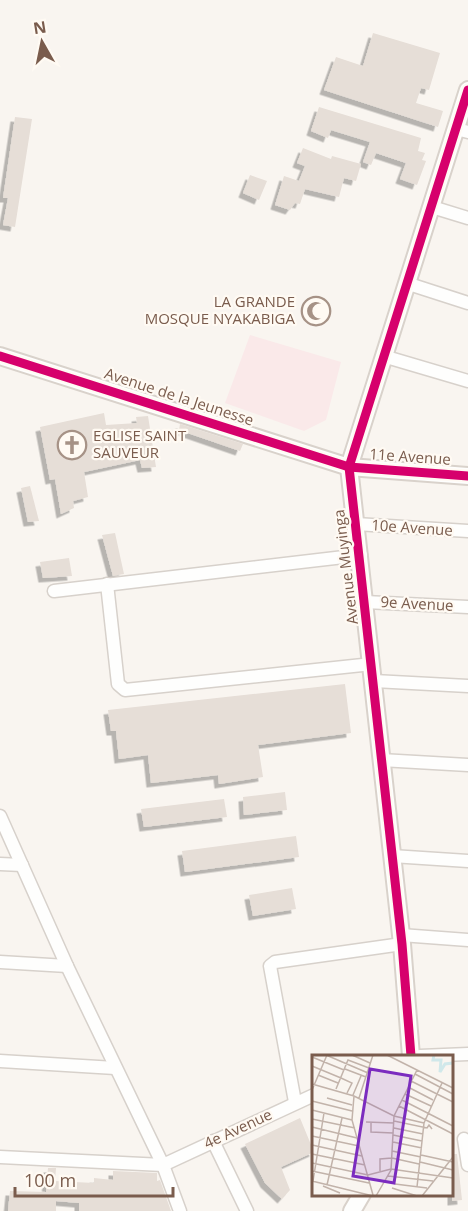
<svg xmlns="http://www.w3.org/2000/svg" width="468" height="1211" font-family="'Open Sans',sans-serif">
	<defs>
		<filter id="shadow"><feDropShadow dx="-4.5" dy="4.5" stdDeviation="0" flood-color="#0004"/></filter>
	</defs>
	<rect width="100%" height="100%" fill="#f9f5f0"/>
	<polygon fill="#fae9e9" points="250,335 341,362 326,420 304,431 225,403"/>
	<g fill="#e6ded7" filter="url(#shadow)">
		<polygon points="373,33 440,53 429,90 421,88 416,103 443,111 438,127 324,90 336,57 363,66"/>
		<polygon points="319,107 421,138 418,151 425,153 422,160 426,161 417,185 400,179 406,163 376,153 371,165 363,162 370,142 331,130 328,138 311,131"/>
		<polygon points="15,117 32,119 15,227 3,225 8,198 3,198"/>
		<polygon points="303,148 331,159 332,156 361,164 356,181 344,178 339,197 305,189 300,204 295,203 290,210 275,205 284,176 299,181 305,166 297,163"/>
		<polygon points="250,175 267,181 259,200 243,193"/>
		<polygon points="104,413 106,425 137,423 136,417 148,416 156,467 142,468 140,460 84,472 88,497 73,501 74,508 61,514 55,479 50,480 40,427"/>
		<polygon points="180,424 243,444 240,451 179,430"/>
		<polygon points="30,486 39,521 28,522 21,488"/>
		<polygon points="115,533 124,574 113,576 102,535"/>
		<polygon points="69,558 72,576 43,578 40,562"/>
		<polygon points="345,684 351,733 258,745 263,777 219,784 218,775 151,783 148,755 119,759 116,731 111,731 108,710"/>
		<polygon points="285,792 287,810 244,815 243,797"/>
		<polygon points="224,799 227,817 144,827 141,809"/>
		<polygon points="296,836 299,857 185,872 182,851"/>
		<polygon points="292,888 296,909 253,916 249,895"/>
		<polygon points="300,1118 314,1152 281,1167 290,1190 282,1199 265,1183 245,1144"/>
		<polygon points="452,1154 457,1154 462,1200 452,1201"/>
		<polygon points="48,1168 56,1168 55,1181 94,1183 94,1178 113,1180 113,1171 157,1173 157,1181 160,1180 171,1211 79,1211 79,1203 56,1201 56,1211 8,1211 10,1191 46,1192"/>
	</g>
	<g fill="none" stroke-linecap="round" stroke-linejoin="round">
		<g stroke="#d7d1cb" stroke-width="15">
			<g id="street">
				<polyline points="456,129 468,132"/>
				<polyline points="432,207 468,218"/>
				<polyline points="409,284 468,303"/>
				<polyline points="383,356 468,381"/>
				<polyline points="356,524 468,531"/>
				<polyline points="107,584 118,684 125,690 372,664"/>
				<polyline points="54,591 361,555"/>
				<polyline points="365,602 468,607"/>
				<polyline points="374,681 468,686"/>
				<polyline points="381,760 468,765"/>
				<polyline points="0,816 67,966 163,1165 180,1211"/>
				<polyline points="392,856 468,861"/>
				<polyline points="0,864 22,865"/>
				<polyline points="401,935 468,940"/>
				<polyline points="0,962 67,966"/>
				<polyline points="420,1056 468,1054"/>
				<polyline points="0,1061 115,1068"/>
				<polyline points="295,1102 270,966 275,962 402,944"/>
				<polyline points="464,1139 468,1165"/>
				<polyline points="213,1141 247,1211"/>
				<polyline points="0,1157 163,1165 314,1095"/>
			</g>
		</g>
		<g stroke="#d9d2cb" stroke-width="20">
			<g id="secondary">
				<polyline points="0,356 349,467 468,476"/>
				<polyline points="411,1056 402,944 349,467 468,90"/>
				<polyline points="352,1211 362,1194"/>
			</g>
		</g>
		<use href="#street" stroke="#fefefd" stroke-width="12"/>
		<use href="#secondary" stroke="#fefefd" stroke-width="16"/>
		<g stroke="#fffaf3" stroke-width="13">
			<g id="cycleway">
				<polyline points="0,356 349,467 468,476"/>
				<polyline points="411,1056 402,944 349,467 468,90"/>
			</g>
		</g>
		<use href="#cycleway" stroke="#d6006c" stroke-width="9"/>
	</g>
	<defs>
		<g id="mosque-ring" transform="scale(1.5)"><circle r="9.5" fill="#fffaf3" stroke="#a69286" stroke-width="1.5"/><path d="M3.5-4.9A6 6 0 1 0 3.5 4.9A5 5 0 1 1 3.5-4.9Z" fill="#a69286"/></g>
		<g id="church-ring" transform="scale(1.5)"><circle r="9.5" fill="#fffaf3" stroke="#a69286" stroke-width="1.5"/><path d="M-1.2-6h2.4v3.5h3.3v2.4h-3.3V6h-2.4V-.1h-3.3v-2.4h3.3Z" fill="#a69286"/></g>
	</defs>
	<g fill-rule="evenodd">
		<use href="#mosque-ring" x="316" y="311"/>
		<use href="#church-ring" x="72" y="445"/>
	</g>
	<g text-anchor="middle" stroke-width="4.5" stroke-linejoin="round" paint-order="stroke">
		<g font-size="15" fill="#7a5c4d" stroke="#fffaf3" text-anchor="end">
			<text x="295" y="307">LA GRANDE<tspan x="295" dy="17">MOSQUE NYAKABIGA</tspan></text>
			<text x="93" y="441" text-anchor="start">EGLISE SAINT<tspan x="93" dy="17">SAUVEUR</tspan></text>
		</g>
		<g font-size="15" fill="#7a5c4d" stroke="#fffaf3">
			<text transform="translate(179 397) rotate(18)" y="5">Avenue de la Jeunesse</text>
			<text transform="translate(410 457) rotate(4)" y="5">11e Avenue</text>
			<text transform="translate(412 528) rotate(4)" y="5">10e Avenue</text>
			<text transform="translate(346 567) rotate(-97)" y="5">Avenue Muyinga</text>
			<text transform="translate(417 604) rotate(3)" y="5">9e Avenue</text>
			<text transform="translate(238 1129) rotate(-25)" y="5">4e Avenue</text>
		</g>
	</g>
	<g transform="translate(312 1055)">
		<rect width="141" height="141" fill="#f9f5f0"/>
		<path fill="none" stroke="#d0e8ea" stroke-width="3" d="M122,0L121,5H129L128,17L133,9L141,8"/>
		<path fill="none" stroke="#c2b3aa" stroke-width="1.5" d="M14,0L56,18M40,0L58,8M75,0L141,33M0,2L32,15M0,11L29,23M33,14L54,22M103,19L141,39M6,20L26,28M29,23L40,28L35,38M99,26L141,47M0,29L42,41L82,61L112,68M96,32L121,45M24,34L36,5L57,13M0,35L15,0M93,39L119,51M41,40L49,21M42,41L40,65L61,140M15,43L40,50M47,43L61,0M90,45L141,71M0,46L40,56M87,51L141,79M0,55L40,65M0,64L43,73M82,66L115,73L117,70L120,74M54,67L82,68M59,68V77L81,78M0,72L45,83M82,73L111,79M81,80L110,86M0,81L47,91M81,87L110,93M0,90L50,101M80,96L109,102M0,99L53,110M109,100L141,107M80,103L107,109M108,107L141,115M0,108L56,120L79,114L141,123M0,116L57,128M68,116V104L80,103M76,121L121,126M0,126L61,141M1,126L12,58M83,129L115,133M15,130L30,63M11,131L28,138M105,132L112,68L130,28M80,133L105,141M64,141L79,115L82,61L105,15M110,141L141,102"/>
		<path fill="#7b2cbf" fill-opacity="0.15" stroke="#7b2cbf" stroke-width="3" d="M58,14L99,21L82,128L41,121Z"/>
		<rect width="141" height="141" fill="none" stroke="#7a5c4d" stroke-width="3"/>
	</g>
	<g transform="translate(42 42) rotate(351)" stroke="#fffaf3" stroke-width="4.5" paint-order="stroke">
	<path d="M0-4.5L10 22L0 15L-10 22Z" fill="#7a5c4d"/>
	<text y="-9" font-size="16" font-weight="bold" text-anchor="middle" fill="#7a5c4d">N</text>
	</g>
	<path d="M15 1187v9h158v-9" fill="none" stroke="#7a5c4d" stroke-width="3"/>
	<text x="24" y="1187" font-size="18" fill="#7a5c4d" stroke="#fffaf3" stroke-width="4.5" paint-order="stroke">100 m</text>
</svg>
